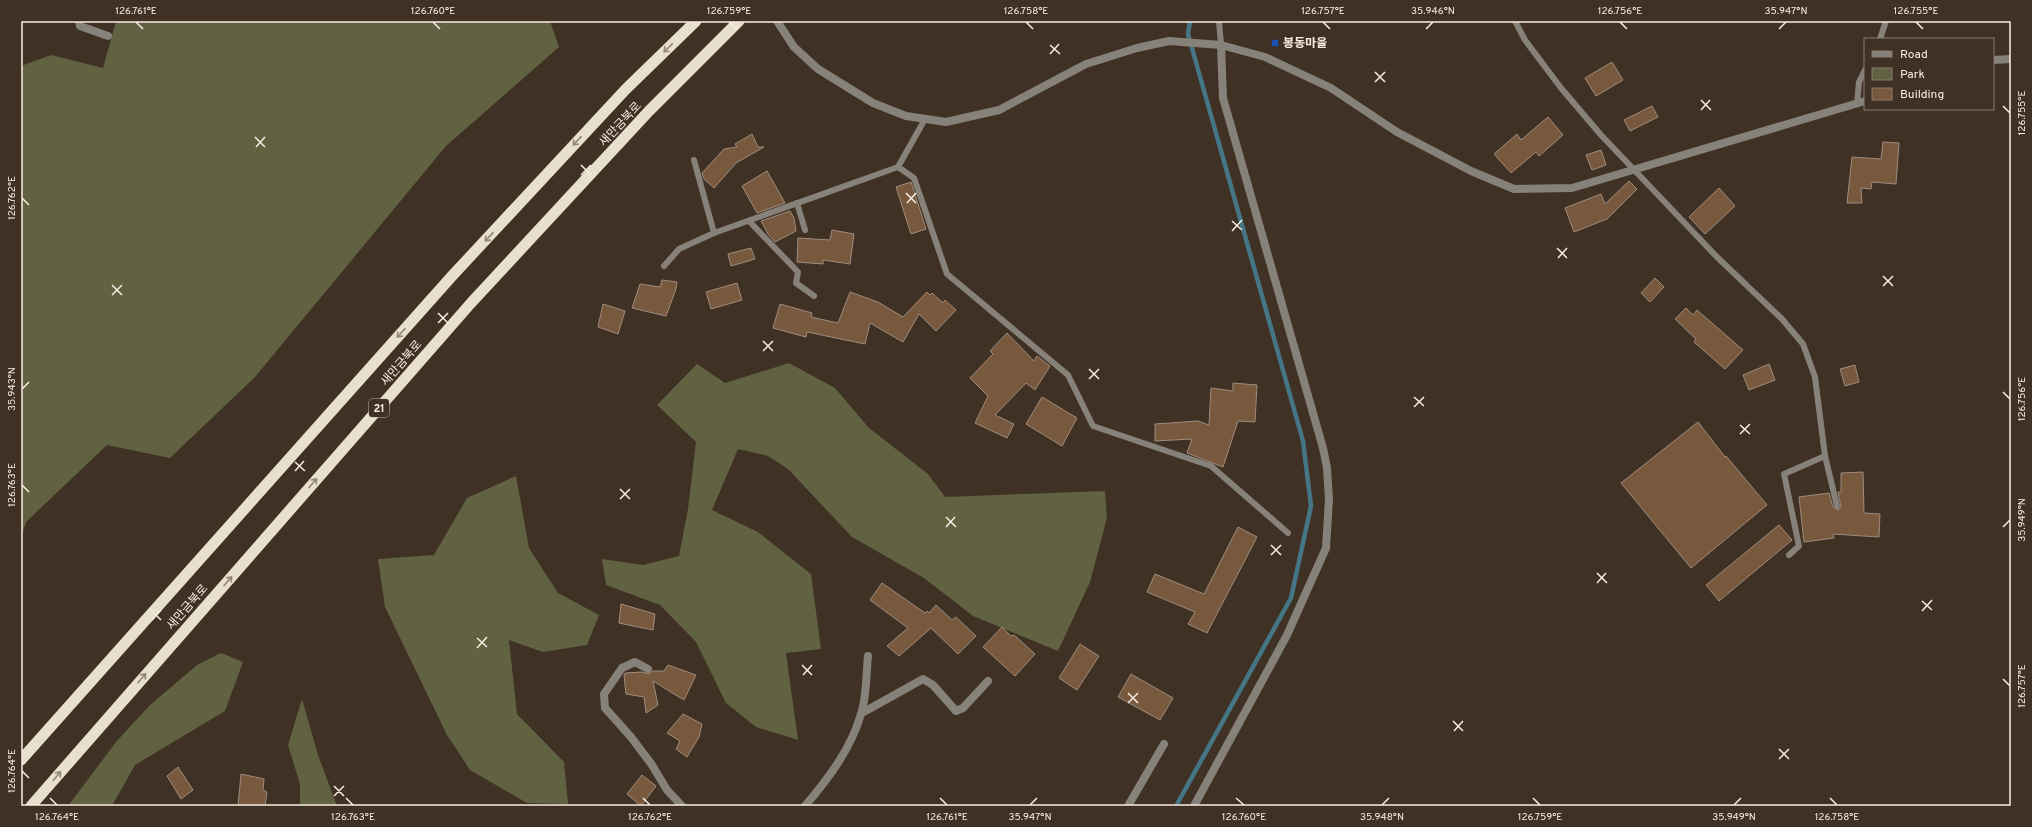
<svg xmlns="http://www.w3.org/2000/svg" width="2032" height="827" font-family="Overpass,'Noto Sans KR',sans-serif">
	<rect width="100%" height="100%" fill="#403125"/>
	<g fill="#616241">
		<polygon points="116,21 550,21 559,47 446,146 255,377 170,458 107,445 26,522 21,538 21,66 51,55 103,68"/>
		<polygon points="789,363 835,388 869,428 928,474 945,497 1105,491 1107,518 1090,582 1058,651 973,616 924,578 852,537 788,469 768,456 738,449 712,510 758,532 811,574 821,649 786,653 798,740 756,727 726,703 696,642 660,605 606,585 602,559 643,565 679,556 688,509 696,442 657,405 697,364 725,383"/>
		<polygon points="516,476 529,548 558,593 599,615 587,645 543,652 509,640 517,714 564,762 568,804 527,803 470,770 447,735 385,607 378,559 434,555 467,498"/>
		<polygon points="221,653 243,662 225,711 135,765 112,806 68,806 116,742 149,706 197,665"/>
		<polygon points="302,699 318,755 337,806 300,806 300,784 288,745"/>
	</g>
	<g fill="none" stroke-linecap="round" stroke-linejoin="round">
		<polyline stroke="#457686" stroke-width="4.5" points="1176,806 1291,598 1311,506 1303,441 1188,34 1190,21"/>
	</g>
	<g fill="#79593e" stroke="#9e8c7e">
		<polygon points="1612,62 1623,80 1596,96 1585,78"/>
		<polygon points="1652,106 1658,117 1630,131 1624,120"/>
		<polygon points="1548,117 1563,135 1539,156 1536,152 1511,173 1494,154 1517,134 1521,140"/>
		<polygon points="752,134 758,147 764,147 736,163 714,188 704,179 702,173 724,149 737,147 735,144"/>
		<polygon points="1883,142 1899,143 1896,184 1872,182 1871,189 1861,188 1862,203 1847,203 1852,157 1881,159"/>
		<polygon points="1601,150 1606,165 1592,170 1586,155"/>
		<polygon points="767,171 785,203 757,213 742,186"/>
		<polygon points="1629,181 1637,189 1607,219 1574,232 1565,208 1601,194 1605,204"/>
		<polygon points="911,182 926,229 911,234 896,187"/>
		<polygon points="1719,188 1735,206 1705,234 1689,217"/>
		<polygon points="790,211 794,218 796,231 775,242 768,234 761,221"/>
		<polygon points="832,230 854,234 850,264 823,260 823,264 797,262 798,238 830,240"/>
		<polygon points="751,248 755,259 731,266 728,254"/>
		<polygon points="1655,278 1664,287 1650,302 1641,293"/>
		<polygon points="662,280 677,282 676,289 666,316 632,308 640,284 660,287"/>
		<polygon points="737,283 742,300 711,309 706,292"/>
		<polygon points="850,292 878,302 903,317 927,292 930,295 932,293 943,303 945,300 956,310 936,331 919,314 903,342 870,323 865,344 807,332 806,337 773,328 780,304 812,313 811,317 838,323"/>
		<polygon points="603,304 625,311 618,334 598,327"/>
		<polygon points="1686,308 1693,315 1697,310 1743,350 1725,369 1694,342 1696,339 1675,319"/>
		<polygon points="1007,333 1034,361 1037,356 1050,366 1035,390 1026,383 995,415 1014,424 1007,438 975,423 988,396 970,378 993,354 990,351"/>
		<polygon points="1769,364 1775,380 1749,390 1743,375"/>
		<polygon points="1855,365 1859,382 1845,386 1840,369"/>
		<polygon points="1233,383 1257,385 1255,422 1238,421 1223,467 1187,453 1192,439 1155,441 1155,424 1198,421 1209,425 1211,388 1233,391"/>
		<polygon points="1042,397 1077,418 1062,446 1026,424"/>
		<polygon points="1698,422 1725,457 1726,456 1767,505 1691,568 1621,483"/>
		<polygon points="1863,472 1864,513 1880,514 1879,537 1833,534 1834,538 1804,542 1799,497 1829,493 1833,507 1838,510 1841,507 1838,492 1841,492 1841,473"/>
		<polygon points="1779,525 1792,540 1719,601 1706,585"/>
		<polygon points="1238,527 1257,537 1207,633 1188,624 1195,612 1147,592 1155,574 1204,594"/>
		<polygon points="882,583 925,613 927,611 929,613 936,605 952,620 956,617 976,636 958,654 931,628 899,656 887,646 908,628 870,600"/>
		<polygon points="621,604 655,614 653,630 619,623"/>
		<polygon points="1002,627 1011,636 1014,635 1035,654 1015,676 983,647"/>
		<polygon points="1080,644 1099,656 1077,690 1059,678"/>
		<polygon points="668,665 696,675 684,700 653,681 658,705 646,713 644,697 626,694 624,675 625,673 642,672 649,674 653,671 664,671"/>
		<polygon points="1131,674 1173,698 1160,720 1118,697"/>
		<polygon points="683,714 702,724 699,737 687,757 676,749 680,741 667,733"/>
		<polygon points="178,767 193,790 181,799 167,776"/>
		<polygon points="241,774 264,779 263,790 267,792 265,806 238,806"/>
		<polygon points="642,775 656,786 641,806 627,794"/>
	</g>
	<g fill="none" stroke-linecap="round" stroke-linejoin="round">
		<g stroke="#86827a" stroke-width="6">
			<polyline points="1219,21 1221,45"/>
			<polyline points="1515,21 1525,40 1561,88 1601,135 1716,256 1782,319 1803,344 1815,377 1825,456 1837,506"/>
			<polyline points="1880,39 1886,21"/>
			<polyline points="1857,104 1859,82 1865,70"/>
			<polyline points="694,160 714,233"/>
			<polyline points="898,167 914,178 947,274 1068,375 1093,426 1211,466 1288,533"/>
			<polyline points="797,203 805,230"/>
			<polyline points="749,221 798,272 796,283 814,296"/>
			<polyline points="664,266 679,249 714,233 898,167 925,119"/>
			<polyline points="1789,555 1799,546 1784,474 1825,456"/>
		</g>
		<g stroke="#86827a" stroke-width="8">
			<polyline points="79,21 80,26 108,36"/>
			<polyline points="777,21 794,47 818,69 873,103 906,116 946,122 999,110"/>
			<polyline points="648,669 635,662 622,668 604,694 605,708 631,737 652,765 667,790 682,806"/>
			<polyline points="862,713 923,679 933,685 956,711 963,708 988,681"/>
			<path d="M805,806C828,779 851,749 861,714C867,696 866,674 868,656"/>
			<polyline points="1128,806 1164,744"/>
			<polyline points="1194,806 1287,635 1326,548 1329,499 1327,468 1323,448 1223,98 1221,45"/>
		</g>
		<g stroke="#86827a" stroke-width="8">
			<polyline points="1993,60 2011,59"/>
			<polyline points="999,110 1086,64 1137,48 1169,41 1221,45 1265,57 1331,88 1397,132 1471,171 1514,189 1572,188 1865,101"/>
		</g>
		<g stroke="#e8dfcc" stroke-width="11">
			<polyline points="21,760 452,276 626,89 696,21"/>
			<polyline points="31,806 471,303 649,111 739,21"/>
		</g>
	</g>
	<defs><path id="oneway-shaft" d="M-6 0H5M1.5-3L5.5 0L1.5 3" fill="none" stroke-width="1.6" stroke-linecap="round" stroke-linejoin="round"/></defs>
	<g stroke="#948878">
		<use href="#oneway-shaft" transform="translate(668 48) rotate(136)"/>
		<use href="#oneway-shaft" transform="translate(577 141) rotate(133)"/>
		<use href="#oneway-shaft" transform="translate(489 237) rotate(133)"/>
		<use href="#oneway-shaft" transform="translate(401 333) rotate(132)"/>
		<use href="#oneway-shaft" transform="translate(313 483) rotate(-49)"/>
		<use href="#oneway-shaft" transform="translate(228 581) rotate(-49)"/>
		<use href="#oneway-shaft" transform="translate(142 678) rotate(-49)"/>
		<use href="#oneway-shaft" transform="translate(57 776) rotate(-49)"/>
	</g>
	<path fill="none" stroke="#f7ede5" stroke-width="1.5" d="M136,22L143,29M433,22L440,29M729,22L737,29M1026,22L1033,29M1323,22L1330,29M1620,22L1627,29M1916,22L1923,29M1426,29L1433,22M1779,29L1786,22M1050,45L1060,54M1050,54L1059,44M1375,72L1385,82M1375,82L1385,72M1701,100L1711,110M2003,106L2010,113M1701,110L1710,100M255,137L265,147M256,147L265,137M581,165L591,175M581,175L591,165M906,193L916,203M22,198L29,205M907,203L916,193M1232,221L1242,230M1232,231L1242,220M1557,248L1567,258M1558,258L1567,248M1883,276L1893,286M112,285L122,295M1883,286L1893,276M112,295L122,285M438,313L448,323M438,323L448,313M763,341L773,351M763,351L773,341M1089,369L1099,379M1089,379L1099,369M22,389L29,382M2003,392L2010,399M1414,397L1424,406M1414,407L1424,397M1740,425L1750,434M1740,434L1750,424M295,462L305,471M295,471L304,461M22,485L29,492M620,489L630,499M620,499L630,489M946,517L956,527M946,527L955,517M2003,527L2010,520M1271,545L1281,555M1271,555L1281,545M1597,573L1607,583M1597,583L1606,573M1922,601L1932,610M151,610L161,620M1922,611L1932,600M152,620L161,610M477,638L487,647M477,648L487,637M802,665L812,675M803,675L812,665M2003,679L2010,686M1128,693L1138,703M1128,703L1138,693M1453,721L1463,731M1454,731L1463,721M1779,749L1789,759M1779,759L1789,749M22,771L29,778M334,786L344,796M334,796L344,786M50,798L57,805M346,798L353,805M643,798L650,805M940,798L947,805M1236,798L1244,805M1533,798L1540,805M1830,798L1837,805M1030,805L1037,798M1382,805L1389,798M1734,805L1741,798"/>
	<rect fill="#1a4fb4" stroke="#403125" stroke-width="1.5" x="1271" y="39" width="8" height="8" rx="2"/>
	<g text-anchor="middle" stroke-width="3" stroke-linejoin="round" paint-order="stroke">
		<rect fill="#403125" stroke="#c0b5ab" stroke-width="1" x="369" y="399" width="20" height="18" rx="3"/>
		<g font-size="11" font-weight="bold" fill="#f7ede5">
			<text x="379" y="412">21</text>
		</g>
		<g font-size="12" font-weight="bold" fill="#f7ede5" stroke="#403125" text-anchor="start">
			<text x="1283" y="47">봉동마을</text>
		</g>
		<g font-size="12" fill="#f7ede5" stroke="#403125">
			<text transform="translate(620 124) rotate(-47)" y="4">새만금북로</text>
			<text transform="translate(401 363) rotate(-49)" y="4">새만금북로</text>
			<text transform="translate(187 607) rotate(-49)" y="4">새만금북로</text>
		</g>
	</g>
	<rect width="2032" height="827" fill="none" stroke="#403125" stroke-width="44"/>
	<rect x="1864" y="38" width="130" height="72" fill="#403125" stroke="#897c72"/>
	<rect x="1872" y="51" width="20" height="6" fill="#86827a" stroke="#897c72"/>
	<text x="1900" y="58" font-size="12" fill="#f7ede5">Road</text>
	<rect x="1872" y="68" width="20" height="12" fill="#616241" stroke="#897c72"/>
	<text x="1900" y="78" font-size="12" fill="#f7ede5">Park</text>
	<rect x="1872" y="88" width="20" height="12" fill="#79593e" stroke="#897c72"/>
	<text x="1900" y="98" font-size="12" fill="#f7ede5">Building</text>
	<rect x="22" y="22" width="1988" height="783" fill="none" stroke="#f7ede5" stroke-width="1.5"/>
	<g font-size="10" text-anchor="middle" fill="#f7ede5">
		<text x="136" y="14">126.761°E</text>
		<text x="433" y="14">126.760°E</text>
		<text x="729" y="14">126.759°E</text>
		<text x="1026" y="14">126.758°E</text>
		<text x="1323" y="14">126.757°E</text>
		<text x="1433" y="14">35.946°N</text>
		<text x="1620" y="14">126.756°E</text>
		<text x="1786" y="14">35.947°N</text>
		<text x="1916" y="14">126.755°E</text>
		<text transform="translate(2021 113) rotate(-90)" y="4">126.755°E</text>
		<text transform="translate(11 198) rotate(-90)" y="4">126.762°E</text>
		<text transform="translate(11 389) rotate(-90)" y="4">35.943°N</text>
		<text transform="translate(2021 399) rotate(-90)" y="4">126.756°E</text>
		<text transform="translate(11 485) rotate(-90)" y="4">126.763°E</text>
		<text transform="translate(2021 520) rotate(-90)" y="4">35.949°N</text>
		<text transform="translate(2021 686) rotate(-90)" y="4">126.757°E</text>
		<text transform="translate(11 771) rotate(-90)" y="4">126.764°E</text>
		<text x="57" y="820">126.764°E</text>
		<text x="353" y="820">126.763°E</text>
		<text x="650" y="820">126.762°E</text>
		<text x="947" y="820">126.761°E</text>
		<text x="1030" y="820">35.947°N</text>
		<text x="1244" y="820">126.760°E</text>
		<text x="1382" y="820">35.948°N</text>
		<text x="1540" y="820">126.759°E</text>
		<text x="1734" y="820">35.949°N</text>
		<text x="1837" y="820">126.758°E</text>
	</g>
</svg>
